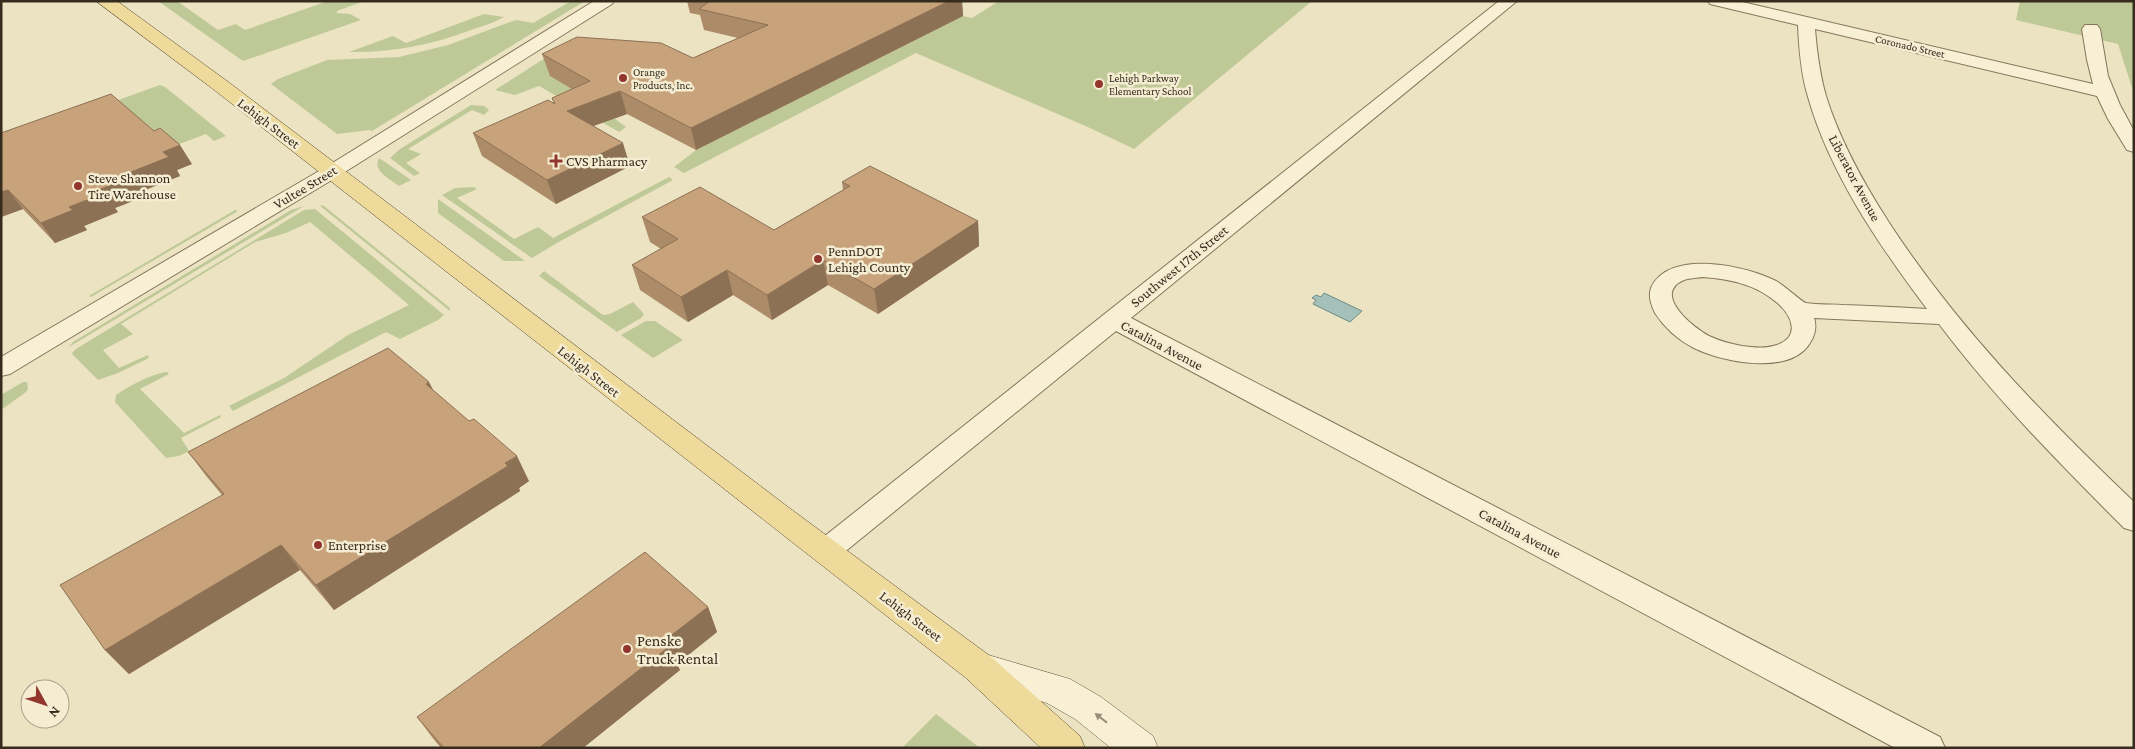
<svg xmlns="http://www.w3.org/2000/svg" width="2135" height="749" font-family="'Crimson Pro',serif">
	<rect width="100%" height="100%" fill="#ece3c3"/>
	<g fill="#bfc997">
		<polygon points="158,1 177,1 218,30 236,24 245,30 328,1 364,1 337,11 337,13 350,14 361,20 243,61"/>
		<polygon points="571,1 585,1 372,131 370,130 337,134 271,84 278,79 327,60 399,57 448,45 510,22 517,20 533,23"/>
		<polygon points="999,1 1312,1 1134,149 1090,128 916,53 684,173 674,167 696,150 963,16 972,18"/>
		<polygon points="2020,1 2134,1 2134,94 2118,44 2016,20"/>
		<path d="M484,14L504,17C494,23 482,26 471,30C431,45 392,53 349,52L393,36L406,43Z"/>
		<polygon points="567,44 617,115 613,117 626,127 619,132 539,86 515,95 495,90"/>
		<polygon points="160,85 165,87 226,136 214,141 206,134 166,149 96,108"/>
		<polygon points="471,105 484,106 489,110 484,115 472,110 408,149 421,154 406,163 420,173 414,176 390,158 400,149"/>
		<path d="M379,158L382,160L411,180L399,186C390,179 372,171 379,158Z"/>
		<polygon points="669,177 673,180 557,243 532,258 442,195 455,188 474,187 477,189 457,198 514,239 538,227 553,238"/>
		<polygon points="438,199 525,261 504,261 438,213"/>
		<polygon points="319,205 324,206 450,308 450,311"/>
		<polygon points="304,206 69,347 73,342 291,210"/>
		<polygon points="315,209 444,315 438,320 400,339 386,332 233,411 229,406 284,378 348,335 409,305 310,222 286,233 255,242 121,324 133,334 103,350 119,368 148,355 149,357 147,359 118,373 98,380 73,355 72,353 76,349 304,210"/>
		<polygon points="235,210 238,211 91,297 89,296"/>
		<polygon points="544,271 603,315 610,314 633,302 644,314 641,318 617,332 539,276"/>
		<polygon points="646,321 655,321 683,340 653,358 621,335"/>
		<path d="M167,372L169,374L140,389L184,433L220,415L221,417L181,438L189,451L179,456L166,458L115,402L116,395C127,387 153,373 167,372Z"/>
		<polygon points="23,382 27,382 28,389 26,392 1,410 1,395"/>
		<polygon points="936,714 980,748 902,748"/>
	</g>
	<polygon fill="#a5bfb9" stroke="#6c8c87" points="1324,293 1362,311 1350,322 1313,304 1316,300 1312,298 1316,295 1321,297"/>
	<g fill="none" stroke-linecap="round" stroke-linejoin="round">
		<g stroke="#85755a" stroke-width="2">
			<g id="minor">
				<polygon points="594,1 614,1 612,4 340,175 10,374 1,376 1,357 326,167"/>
				<polygon points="1499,1 1517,1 1131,318 1940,737 1945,748 1895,748 1116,331 836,559 826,563 816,559 811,551 816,543"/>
				<path d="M1708,1H1738L2093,84L2087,60L2082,29L2085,25H2097L2100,29L2108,76L2120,105L2134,131V152L2127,150L2108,119L2097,96L1815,29C1817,52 1820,75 1826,96C1840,141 1863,182 1888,221C1956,326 2044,416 2134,502V531L2124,528C2059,463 1994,397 1939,324L1814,318C1817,327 1815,335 1810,343C1790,376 1722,362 1694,348C1678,340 1664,327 1655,313C1651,305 1648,296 1651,288C1668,248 1748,266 1776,281C1784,285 1802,302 1806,303C1818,305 1832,304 1844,305C1872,306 1899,307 1927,309C1879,245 1830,174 1808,97C1801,74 1799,49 1798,25L1710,4ZM1703,277C1729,279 1754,284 1775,301C1793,315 1802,339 1773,346C1763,349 1752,347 1742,346C1731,344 1720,341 1709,336C1694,328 1651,294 1684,280C1690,278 1697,278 1703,277Z"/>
			</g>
		</g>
		<g stroke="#67563e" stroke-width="1">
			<polygon id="secondary" points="978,652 1070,679 1101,697 1153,736 1158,748 1111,748 1075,719 1047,703 966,678 961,667 966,656"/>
		</g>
		<g stroke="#53432f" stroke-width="1">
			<polygon id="primary" points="96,1 117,1 227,81 788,507 990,656 1080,736 1085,748 1041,748 966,678 213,89"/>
		</g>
		<use href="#minor" fill="#f7f0d5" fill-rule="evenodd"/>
		<use href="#secondary" fill="#f7f0d5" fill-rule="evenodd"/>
		<use href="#primary" fill="#eedb9c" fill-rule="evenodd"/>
	</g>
	<g fill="#ac8b69">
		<polygon points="687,1 962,1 963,16 696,150 627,114 593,126 630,166 556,204 482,156 473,133 554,104 552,98 572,89 550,76 542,54 693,58 738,38 704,30 700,15 690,13"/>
		<polygon points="1,133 192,164 177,170 180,176 130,196 133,201 115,208 118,212 84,226 87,230 55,243 23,209 1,217"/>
		<polygon points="842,182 978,221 979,246 878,314 828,285 772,320 733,295 688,322 640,290 632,265 661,249 650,242 642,217 774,230 843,190"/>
		<polygon points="433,390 529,481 519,488 520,491 334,610 300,570 129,674 105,650 222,495 207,477 188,452"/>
		<polygon points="708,607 717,632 677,664 680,670 583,748 441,748 435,741 417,717"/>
	</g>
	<g fill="#8c7155">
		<polygon points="949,1 962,1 963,16 696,150 691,128"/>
		<polygon points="620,91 627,114 574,133 567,111"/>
		<polygon points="623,143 630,166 556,204 547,180"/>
		<polygon points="180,145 192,164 177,170 180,176 130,196 133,201 115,208 118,212 84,226 87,230 55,243 41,223 101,189 116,178 163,152"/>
		<polygon points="8,190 23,209 1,217 1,192"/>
		<polygon points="978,221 979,246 878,314 874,289"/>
		<polygon points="823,260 828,285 772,320 767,295"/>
		<polygon points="727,270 733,295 688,322 681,297"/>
		<polygon points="429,382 442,407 426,384"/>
		<polygon points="517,456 529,481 519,488 520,491 334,610 316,585"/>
		<polygon points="281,545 300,570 129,674 105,650"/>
		<polygon points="708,607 717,632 677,664 680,670 583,748 539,748 664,641"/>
	</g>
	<g fill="#c8a27a" stroke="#8c7155">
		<polygon points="710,1 949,1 691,128 620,91 567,111 623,143 547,180 473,133 548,100 555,104 552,98 590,81 542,54 577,37 661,43 693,58 768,25 699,9"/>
		<polygon points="111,94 154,131 160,128 180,145 163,152 169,157 116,178 120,182 101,189 105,193 69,207 73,210 41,223 8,190 1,192 1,133"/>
		<polygon points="870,166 978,221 874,289 823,260 767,295 727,270 681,297 632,265 678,239 642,217 700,187 774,230 850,186 842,182"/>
		<polygon points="388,348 429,382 426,384 469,421 474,419 517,456 505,463 508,466 316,585 281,545 105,650 60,585 224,494 188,452"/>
		<polygon points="645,552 708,607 664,641 670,646 539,748 444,748 417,717"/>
	</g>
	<defs><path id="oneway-solid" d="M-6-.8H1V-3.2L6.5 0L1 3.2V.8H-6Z" transform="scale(1.25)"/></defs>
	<use fill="#968e7a" href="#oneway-solid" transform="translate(1101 718) rotate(-142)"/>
	<g fill="#91352d" stroke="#f4edd2" stroke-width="2">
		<circle cx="623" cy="78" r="5"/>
		<circle cx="1099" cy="84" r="5"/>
		<path d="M553.5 153.5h5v5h5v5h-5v5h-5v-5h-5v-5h5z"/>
		<circle cx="78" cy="186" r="5"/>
		<circle cx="818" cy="259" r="5"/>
		<circle cx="318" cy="545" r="5"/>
		<circle cx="627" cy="649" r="5"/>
	</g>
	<g text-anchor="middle" stroke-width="5" stroke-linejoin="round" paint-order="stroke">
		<g font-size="11" fill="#362c1e" stroke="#f4edd2">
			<text transform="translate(1910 46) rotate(13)" y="4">Coronado Street</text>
		</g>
		<g font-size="11" fill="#362c1e" stroke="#f4edd2" text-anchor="start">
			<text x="633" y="76">Orange<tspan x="633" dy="13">Products, Inc.</tspan></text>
			<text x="1109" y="82">Lehigh Parkway<tspan x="1109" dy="13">Elementary School</tspan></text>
		</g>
		<g font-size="14" fill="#362c1e" stroke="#f4edd2">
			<text transform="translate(269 123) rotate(37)" y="5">Lehigh Street</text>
			<text transform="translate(1855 178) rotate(62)" y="5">Liberator Avenue</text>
			<text transform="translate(305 187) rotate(-31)" y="5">Vultee Street</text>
			<text transform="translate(1179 266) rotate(-39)" y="5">Southwest 17th Street</text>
			<text transform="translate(1162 345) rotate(28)" y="5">Catalina Avenue</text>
			<text transform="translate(589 371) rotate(38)" y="5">Lehigh Street</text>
			<text transform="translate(1520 533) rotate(28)" y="5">Catalina Avenue</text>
			<text transform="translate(911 616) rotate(37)" y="5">Lehigh Street</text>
		</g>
		<g font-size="14" fill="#362c1e" stroke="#f4edd2" text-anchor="start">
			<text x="566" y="166">CVS Pharmacy</text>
			<text x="88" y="183">Steve Shannon<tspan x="88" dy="16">Tire Warehouse</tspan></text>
			<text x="828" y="256">PennDOT<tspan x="828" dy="16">Lehigh County</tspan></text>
			<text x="328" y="550">Enterprise</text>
		</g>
		<g font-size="16" fill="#362c1e" stroke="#f4edd2" text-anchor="start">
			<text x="637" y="646">Penske<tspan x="637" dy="18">Truck Rental</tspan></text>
		</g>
	</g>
	<rect width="2135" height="749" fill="none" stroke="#362c1e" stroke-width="5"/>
	<g transform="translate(45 704) rotate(130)"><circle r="24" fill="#f4edd2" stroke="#a8a08a"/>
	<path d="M0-4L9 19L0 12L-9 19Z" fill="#91352d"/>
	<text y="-8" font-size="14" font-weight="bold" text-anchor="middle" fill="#362c1e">N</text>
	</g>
</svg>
